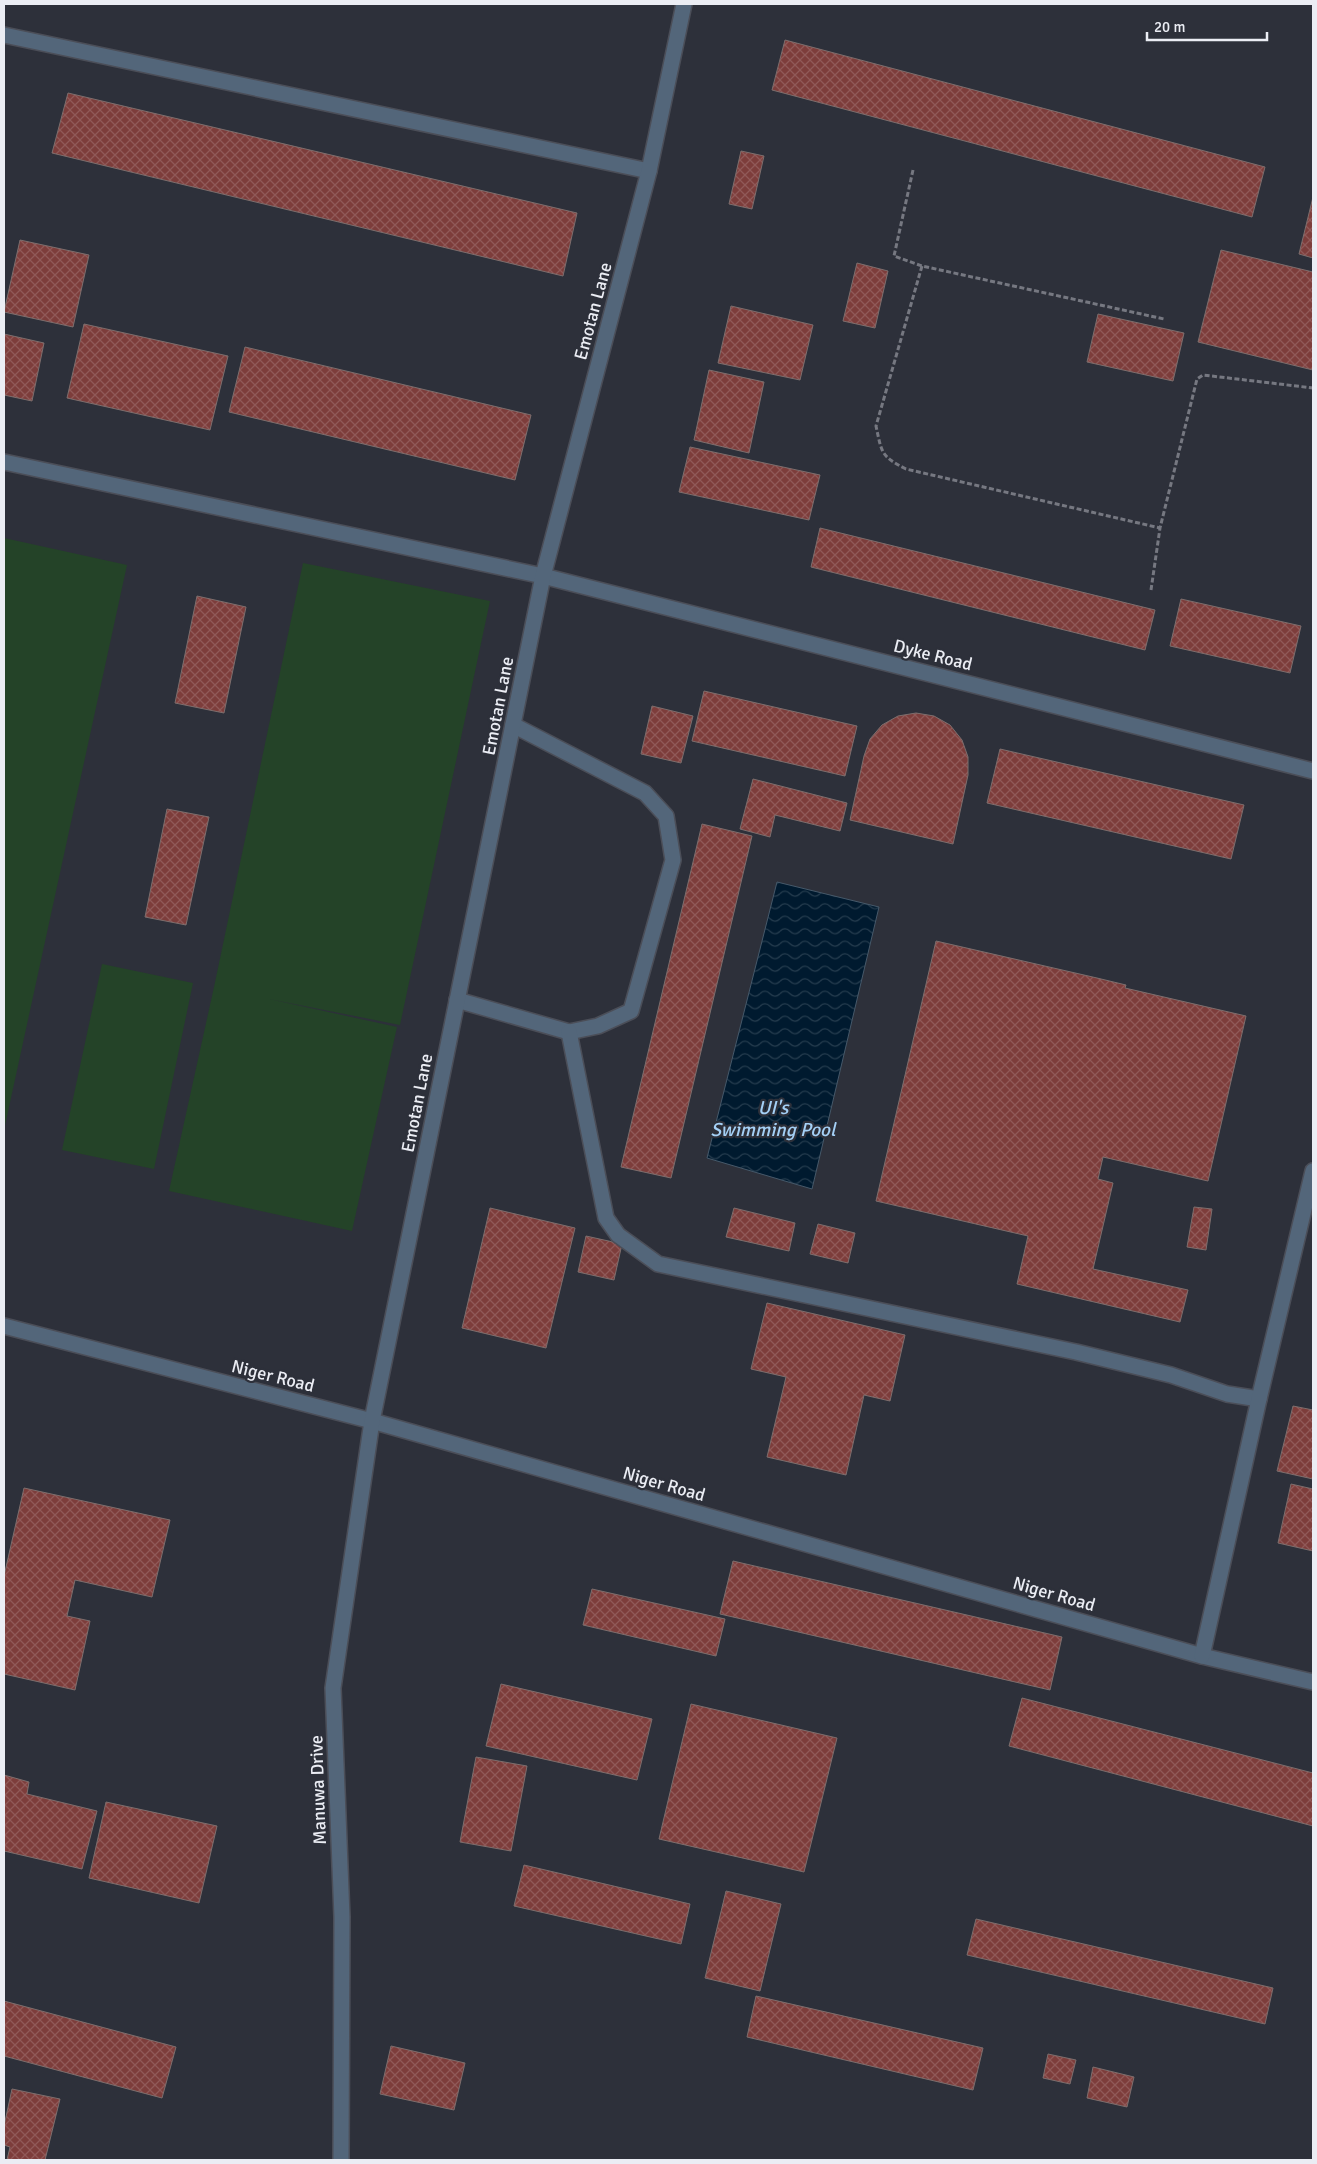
<svg xmlns="http://www.w3.org/2000/svg" width="1317" height="2164" font-family="Signika,sans-serif">
	<defs>
		<pattern id="water-waves" width="16" height="10" patternUnits="userSpaceOnUse" patternTransform="scale(1.25)"><rect width="16" height="10" fill="#001a2f"/><path d="M0 5q4-4 8 0t8 0" fill="none" stroke="#253c4e"/></pattern>
		<pattern id="building-cross-hatch" width="8" height="8" patternUnits="userSpaceOnUse" patternTransform="scale(1.25)"><rect width="8" height="8" fill="#7d3d3b"/><path d="M0 0l8 8M0 8l8-8" fill="none" stroke="#905958"/></pattern>
	</defs>
	<rect width="100%" height="100%" fill="#2d303a"/>
	<g fill="#244328">
		<polygon points="4,538 127,565 4,1130"/>
		<polygon points="303,563 490,601 400,1025 269,999 397,1027 352,1231 169,1191 214,987"/>
		<polygon points="102,964 193,983 154,1169 62,1150"/>
	</g>
	<polygon fill="url(#water-waves)" stroke="#46596a" points="777,882 879,907 812,1189 707,1158"/>
	<g fill="url(#building-cross-hatch)" stroke="#7d6e6d">
		<polygon points="785,40 1265,167 1252,217 772,90"/>
		<polygon points="68,93 577,213 563,276 52,153"/>
		<polygon points="741,151 764,156 752,209 729,204"/>
		<polygon points="1313,197 1313,258 1299,254"/>
		<polygon points="20,240 89,255 73,327 4,312"/>
		<polygon points="1221,250 1313,272 1313,370 1198,342"/>
		<polygon points="857,263 888,271 875,328 843,321"/>
		<polygon points="731,306 813,325 800,380 718,363"/>
		<polygon points="1098,314 1184,333 1173,381 1087,362"/>
		<polygon points="84,324 228,356 210,430 67,398"/>
		<polygon points="4,334 44,343 32,401 4,395"/>
		<polygon points="245,347 531,415 515,480 229,412"/>
		<polygon points="709,370 764,382 749,453 694,440"/>
		<polygon points="690,447 820,475 809,520 679,492"/>
		<polygon points="820,528 1155,610 1145,650 811,567"/>
		<polygon points="197,596 246,607 224,713 175,703"/>
		<polygon points="1181,599 1301,626 1290,673 1170,646"/>
		<polygon points="704,691 857,726 845,776 692,741"/>
		<polygon points="652,706 693,716 681,763 641,754"/>
		<polygon points="916,713 934,716 950,725 962,740 968,757 968,775 953,844 850,820 864,756 870,739 882,725 898,716"/>
		<polygon points="1000,749 1244,805 1231,859 987,803"/>
		<polygon points="753,779 847,803 840,831 775,815 770,837 740,829"/>
		<polygon points="167,809 209,817 186,925 145,917"/>
		<polygon points="702,824 752,836 671,1178 621,1167"/>
		<polygon points="936,941 1097,978 1126,985 1125,988 1246,1016 1208,1181 1103,1157 1098,1179 1113,1183 1093,1269 1188,1290 1180,1322 1017,1284 1028,1236 876,1201"/>
		<polygon points="1194,1207 1212,1209 1206,1250 1187,1247"/>
		<polygon points="490,1208 575,1228 546,1348 462,1328"/>
		<polygon points="734,1208 795,1223 789,1251 726,1237"/>
		<polygon points="818,1224 855,1233 848,1263 810,1254"/>
		<polygon points="586,1236 622,1244 614,1280 578,1272"/>
		<polygon points="767,1303 905,1335 890,1401 864,1395 846,1475 767,1457 786,1377 751,1369"/>
		<polygon points="1293,1406 1313,1410 1313,1479 1277,1471"/>
		<polygon points="1291,1484 1313,1489 1313,1551 1278,1543"/>
		<polygon points="24,1488 170,1520 152,1597 75,1580 67,1616 90,1621 75,1690 4,1674 4,1576"/>
		<polygon points="733,1561 1062,1637 1050,1690 720,1614"/>
		<polygon points="592,1589 725,1619 716,1656 583,1625"/>
		<polygon points="501,1684 652,1719 637,1780 486,1746"/>
		<polygon points="1022,1698 1313,1773 1313,1826 1009,1746"/>
		<polygon points="691,1704 837,1738 804,1872 659,1839"/>
		<polygon points="476,1757 527,1766 511,1851 460,1842"/>
		<polygon points="4,1775 29,1782 27,1794 97,1811 82,1869 4,1851"/>
		<polygon points="106,1802 217,1826 199,1903 89,1878"/>
		<polygon points="524,1865 690,1904 681,1944 514,1906"/>
		<polygon points="726,1891 781,1904 760,1991 705,1978"/>
		<polygon points="976,1919 1273,1988 1265,2024 967,1955"/>
		<polygon points="756,1996 983,2048 973,2090 747,2037"/>
		<polygon points="4,2001 176,2047 162,2098 4,2056"/>
		<polygon points="391,2046 465,2063 454,2110 380,2094"/>
		<polygon points="1048,2054 1076,2060 1070,2084 1043,2078"/>
		<polygon points="1093,2067 1134,2077 1127,2107 1087,2098"/>
		<polygon points="12,2089 60,2099 45,2160 7,2160 10,2147 4,2145 4,2126"/>
	</g>
	<g fill="none" stroke-linecap="round" stroke-linejoin="round">
		<g stroke="#4b4e58" stroke-width="18">
			<g id="minor">
				<polyline points="4,35 649,171"/>
				<polyline points="4,462 543,576 1313,771"/>
				<polyline points="457,1000 569,1032 598,1026 631,1011 673,860 666,816 645,793 513,725"/>
				<polyline points="569,1032 606,1218 618,1235 658,1264 1076,1352 1171,1375 1227,1394 1259,1399"/>
				<polyline points="4,1326 372,1421 1202,1656 1313,1682"/>
				<polyline points="1202,1656 1259,1399 1313,1171"/>
				<polyline points="341,2160 342,1917 333,1688 372,1421 543,576 649,171 684,4"/>
			</g>
		</g>
		<g stroke="#767881" stroke-width="3" stroke-dasharray="5 2.5" stroke-linecap="butt">
			<polyline points="913,170 894,256 922,266 1164,319"/>
			<path d="M922,266L876,426C882,454 881,456 906,469L1160,528"/>
			<polyline points="1151,590 1160,528 1197,379 1203,375 1313,388"/>
		</g>
		<use href="#minor" stroke="#53667a" stroke-width="15"/>
	</g>
	<g text-anchor="middle" stroke-width="4.5" stroke-linejoin="round" paint-order="stroke">
		<g font-size="18" fill="#ebedf4" stroke="#2d303a">
			<text transform="translate(593 311) rotate(-75)" y="6">Emotan Lane</text>
			<text transform="translate(933 655) rotate(14)" y="6">Dyke Road</text>
			<text transform="translate(498 706) rotate(-79)" y="6">Emotan Lane</text>
			<text transform="translate(417 1103) rotate(-79)" y="6">Emotan Lane</text>
			<text transform="translate(273 1376) rotate(14)" y="6">Niger Road</text>
			<text transform="translate(664 1484) rotate(16)" y="6">Niger Road</text>
			<text transform="translate(1054 1594) rotate(16)" y="6">Niger Road</text>
			<text transform="translate(318 1790) rotate(-92)" y="6">Manuwa Drive</text>
		</g>
		<g font-size="19" font-style="italic" fill="#a4d0f6" stroke="#2d303a">
			<text x="773" y="1114">UI's<tspan x="773" dy="22">Swimming Pool</tspan></text>
		</g>
	</g>
	<rect width="1317" height="2164" fill="none" stroke="#ebedf4" stroke-width="10"/>
	<path d="M1147 32v8h120v-8" fill="none" stroke="#ebedf4" stroke-width="2.5"/>
	<text x="1154" y="32" font-size="15" fill="#ebedf4" stroke="#2d303a" stroke-width="4" paint-order="stroke">20 m</text>
</svg>
